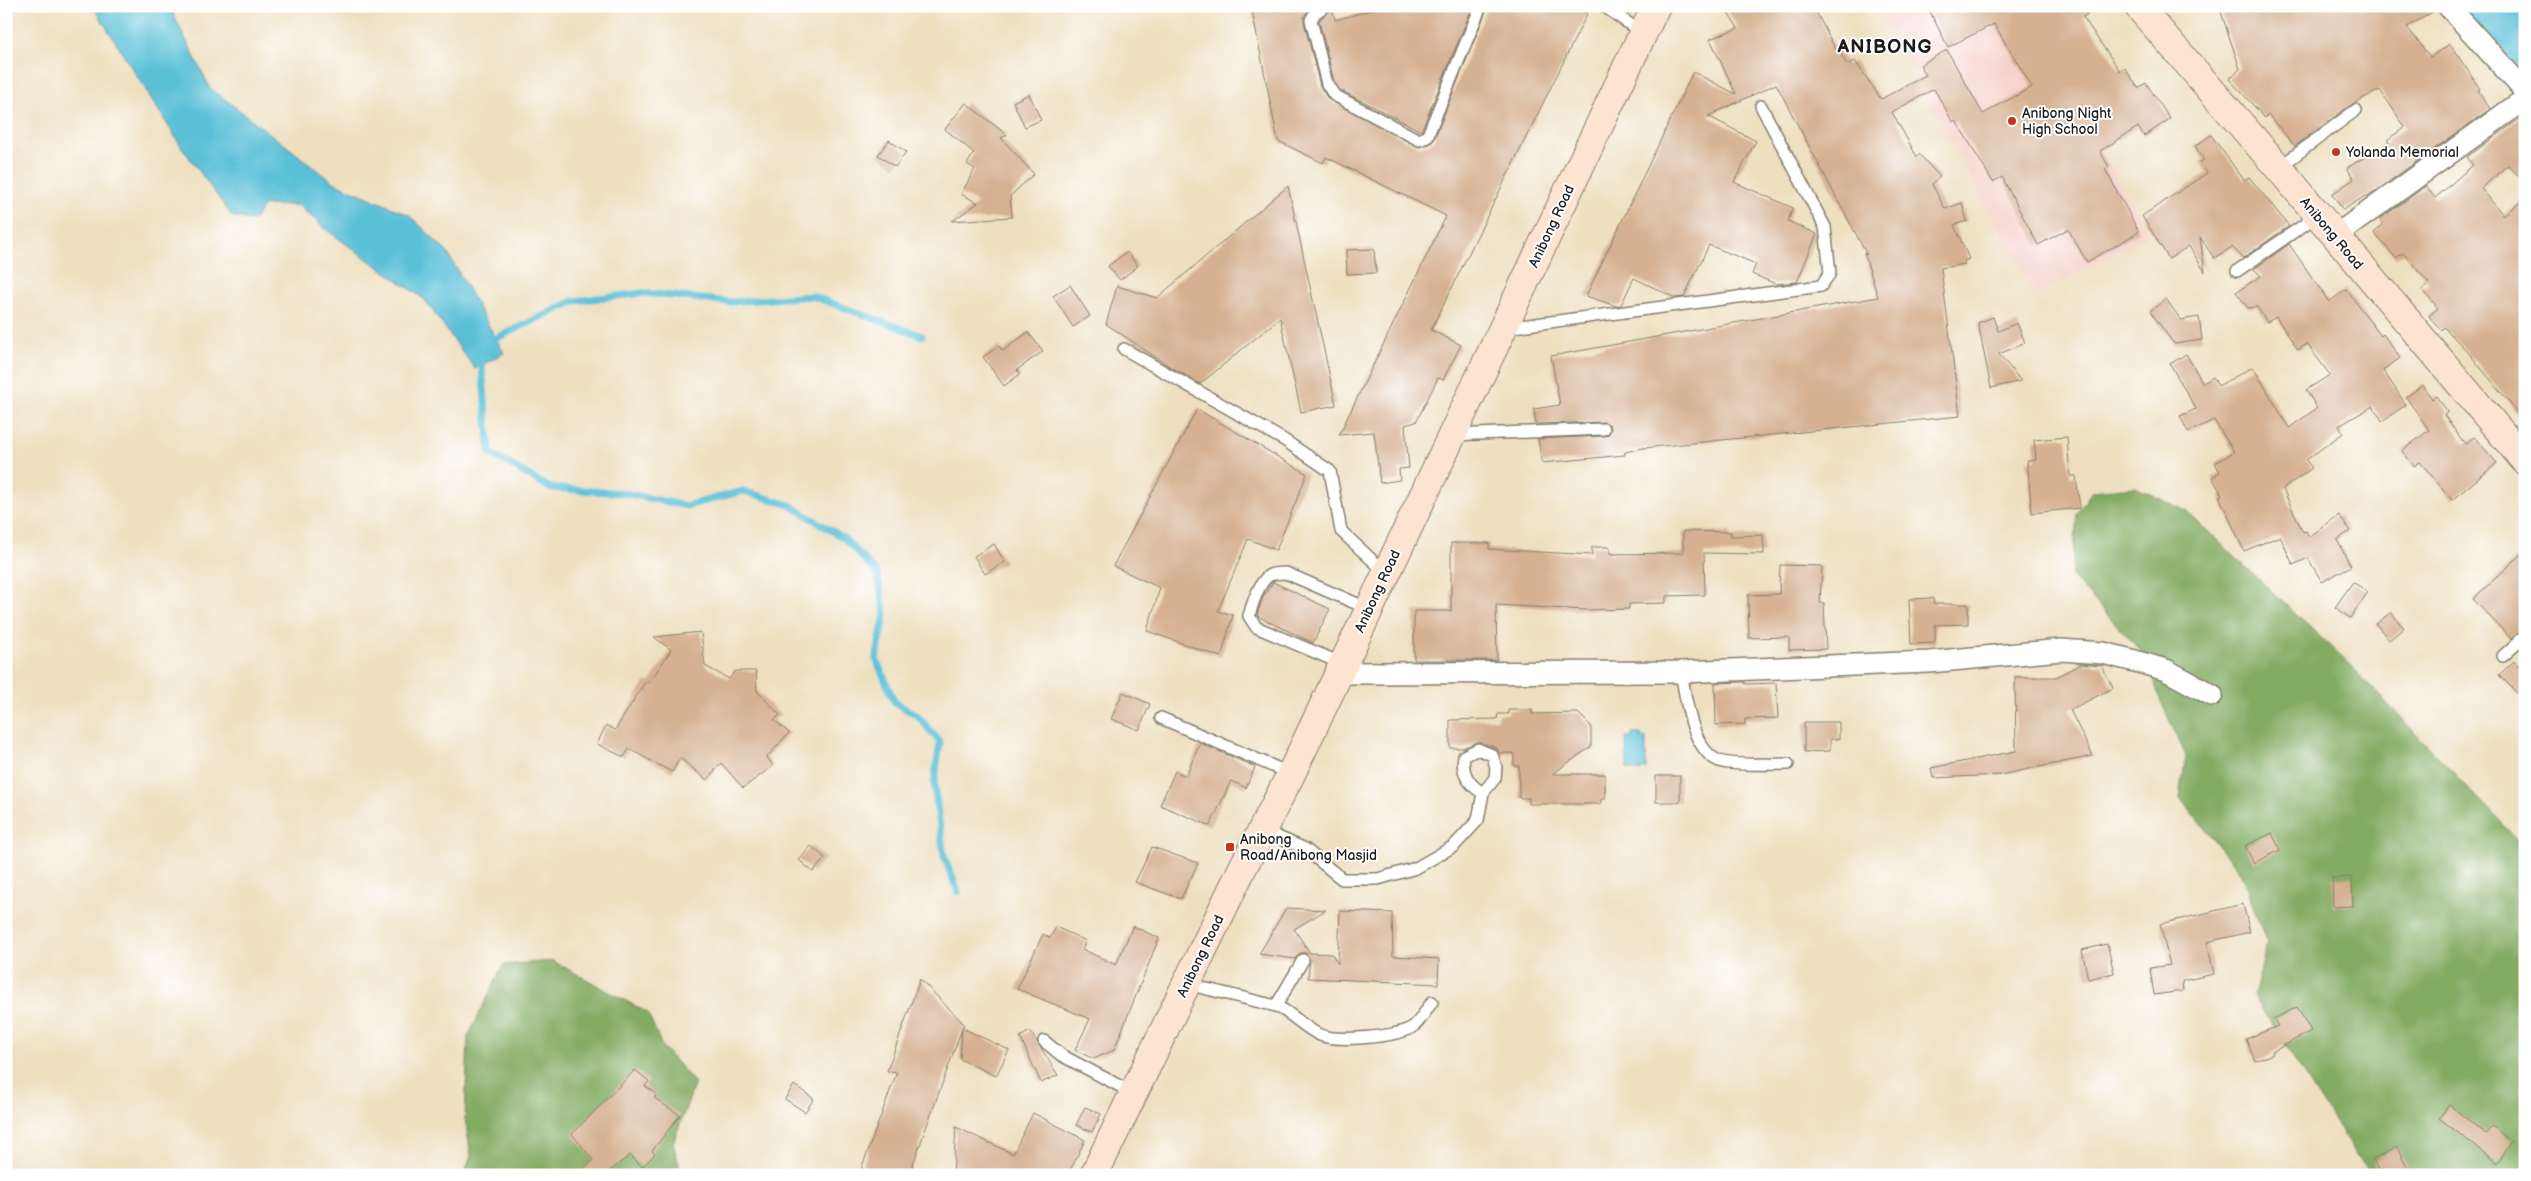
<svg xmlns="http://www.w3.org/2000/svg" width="2531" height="1181" font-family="'Balsamiq Sans',sans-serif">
	<rect width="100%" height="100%" fill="#fff"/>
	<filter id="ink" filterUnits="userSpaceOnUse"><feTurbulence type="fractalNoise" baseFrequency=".02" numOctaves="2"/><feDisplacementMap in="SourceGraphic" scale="10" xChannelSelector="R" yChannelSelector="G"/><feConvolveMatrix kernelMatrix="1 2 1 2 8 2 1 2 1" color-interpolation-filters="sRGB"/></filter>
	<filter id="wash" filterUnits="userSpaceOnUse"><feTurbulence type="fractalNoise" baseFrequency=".0096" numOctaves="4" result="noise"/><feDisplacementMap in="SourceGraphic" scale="20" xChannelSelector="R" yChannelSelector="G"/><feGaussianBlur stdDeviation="1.12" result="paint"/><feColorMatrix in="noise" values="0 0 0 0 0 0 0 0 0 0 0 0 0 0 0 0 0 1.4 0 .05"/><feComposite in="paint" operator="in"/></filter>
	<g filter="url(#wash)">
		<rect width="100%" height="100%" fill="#eedfbf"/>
		<polygon fill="#f7d0ca" points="1877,6 2022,6 2148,235 2036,295"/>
		<g fill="#83ac63" stroke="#506440">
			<polygon points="2135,487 2186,511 2350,665 2525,847 2525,1175 2375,1175 2361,1163 2254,997 2267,944 2241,874 2180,798 2186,756 2158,695 2150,661 2072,576 2077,514 2092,491"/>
			<polygon points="553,961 648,1013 662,1046 695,1083 673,1143 682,1175 464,1175 471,1156 465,1118 468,1037 503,965"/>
		</g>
		<g fill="#5ac0d8" stroke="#3b6e7a">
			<polygon points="93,6 169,6 210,88 335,183 409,215 447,252 504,353 475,369 424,299 328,231 298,205 264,205 253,221 232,216 181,146"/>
			<polygon points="2461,6 2525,6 2525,80"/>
			<polygon points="1632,734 1641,734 1641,738 1646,738 1646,769 1641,769 1641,772 1627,769 1626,738 1632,738"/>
		</g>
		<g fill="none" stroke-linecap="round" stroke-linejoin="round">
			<g stroke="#5ac0d8" stroke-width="7">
				<polyline points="488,342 574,301 643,293 730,302 812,296 922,336"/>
				<polyline points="481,358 490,453 550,488 624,493 686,506 743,491 790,505 845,539 877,573 885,614 876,659 895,703 917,715 940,742 934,784 944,856 958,892"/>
			</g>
		</g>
		<g id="blocks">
			<g fill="#d5b091">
				<polygon points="1251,6 1312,6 1304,16 1304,22 1320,86 1328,99 1419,147 1430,144 1434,140 1488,6 1571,6 1587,14 1431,330 1461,345 1443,380 1438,378 1416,422 1405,425 1409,468 1399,469 1400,480 1380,483 1374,432 1339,435 1446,216 1326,157 1323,163 1278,141"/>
				<polygon points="1332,6 1335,20 1385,6 1473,6 1421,131 1339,89 1334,81 1319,21"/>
				<polygon points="1724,6 1813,6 1836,50 1838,49 1847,65 1855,61 1881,99 1926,75 1920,65 1947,50 1983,114 2032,87 1994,24 1948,47 1927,6 2097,6 2083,17 2120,71 2125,68 2138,88 2146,83 2170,119 2144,136 2138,127 2100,151 2109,167 2105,169 2139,232 2087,262 2068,229 2038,245 2002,177 1993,182 1956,121 1953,122 1934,89 1892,112 1917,157 1919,154 1940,177 1932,184 1945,209 1962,203 1967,221 1954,225 1969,259 1964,261 1965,264 1941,268 1960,416 1643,448 1625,452 1625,455 1542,463 1538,439 1604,436 1608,435 1611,429 1610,425 1604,422 1536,424 1534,409 1560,405 1551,356 1878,297 1864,253 1867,255 1776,84 1708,116 1756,141 1734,182 1793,208 1788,221 1817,234 1797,282 1776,284 1752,274 1756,264 1709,245 1684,297 1675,298 1634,278 1621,305 1616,306 1586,296 1693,72 1736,94 1710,39 1738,28"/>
				<polygon points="2219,6 2436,6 2436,10 2407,27 2430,57 2450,44 2480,89 2478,90 2490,109 2366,198 2365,196 2343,210 2332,194 2354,179 2347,168 2389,142 2387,140 2405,127 2380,90 2352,104 2295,146 2268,115 2265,118 2229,79 2240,69"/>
				<polygon points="1029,94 1041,120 1025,127 1013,102"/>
				<polygon points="966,103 1007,135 1001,138 1034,174 1010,196 1012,217 952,221 978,203 961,194 975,169 967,164 974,153 945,129"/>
				<polygon points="2525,115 2525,183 2508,165 2481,188 2503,215 2525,199 2525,425 2509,402 2467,351 2444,327 2441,330 2429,316 2438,308 2422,289 2429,283 2403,253 2396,258 2374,233 2383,225 2380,219 2426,186 2435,198 2473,165 2467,157"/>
				<polygon points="2211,135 2244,180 2249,177 2289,226 2243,258 2232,247 2214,258 2200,237 2205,272 2189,246 2169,259 2142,216 2207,173 2200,162 2204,160 2195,146"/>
				<polygon points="889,140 906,152 895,167 878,155"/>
				<polygon points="1288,186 1336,405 1301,412 1280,318 1200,384 1166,364 1106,324 1117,286 1157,298"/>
				<polygon points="2289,244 2329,302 2346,289 2381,336 2383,334 2400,358 2383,370 2406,405 2382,421 2373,406 2339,426 2343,433 2306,460 2312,468 2283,489 2303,532 2306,531 2309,537 2339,515 2350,531 2337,540 2351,566 2322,582 2308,558 2293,565 2280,536 2244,551 2219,496 2222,495 2212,477 2220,472 2215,463 2234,452 2214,420 2188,432 2180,416 2196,409 2170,364 2186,354 2203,383 2213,377 2218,386 2253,367 2289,428 2317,408 2306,390 2330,375 2307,344 2298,350 2276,317 2267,322 2257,307 2248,308 2236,292 2261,276 2254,269"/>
				<polygon points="1374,249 1376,273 1347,274 1346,250"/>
				<polygon points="1127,252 1138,266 1120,280 1108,266"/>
				<polygon points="1070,285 1090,316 1073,327 1053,296"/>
				<polygon points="2166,299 2181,320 2199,317 2202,340 2174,344 2150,311"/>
				<polygon points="1993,317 1998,331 2017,323 2025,343 1999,354 2021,381 1991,388 1978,323"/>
				<polygon points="1028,332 1043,351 1017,370 1020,374 1004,386 983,357 999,346 1003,351"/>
				<polygon points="2423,385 2432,399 2436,396 2448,412 2444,415 2465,444 2474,437 2497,463 2452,500 2420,462 2414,466 2402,451 2429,430 2406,397"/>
				<polygon points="1197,409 1307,474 1276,550 1248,539 1218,611 1233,615 1221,657 1147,631 1160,588 1113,566"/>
				<polygon points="2067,437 2070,476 2076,476 2080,508 2032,513 2027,461 2036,460 2034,440"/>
				<polygon points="1683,531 1731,532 1731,536 1763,535 1764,554 1704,553 1705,595 1666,596 1666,603 1629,604 1629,609 1586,610 1496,605 1497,660 1414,660 1414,611 1451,611 1451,543 1489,543 1489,549 1592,555 1592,547 1610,547 1610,554 1683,553"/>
				<polygon points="994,544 1005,562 985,574 974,556"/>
				<polygon points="2525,551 2525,629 2511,639 2473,599"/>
				<polygon points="1780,565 1822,566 1820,603 1824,603 1826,649 1789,650 1789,637 1749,638 1748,595 1779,594"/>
				<polygon points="1273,582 1330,609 1313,643 1259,617 1257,615 1263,597"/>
				<polygon points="2353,582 2368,592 2350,618 2335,607"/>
				<polygon points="1933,598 1934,604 1968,604 1968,624 1935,625 1935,643 1911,644 1909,599"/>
				<polygon points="2391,612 2404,628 2389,640 2376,624"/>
				<polygon points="701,632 705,666 729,679 735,671 756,671 757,691 780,715 774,720 789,733 767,757 773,766 743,788 721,763 707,780 680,758 672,772 629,749 624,757 597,744 606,725 615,730 646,681 649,683 671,650 654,637"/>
				<polygon points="2514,661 2525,672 2525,701 2499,675"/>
				<polygon points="2081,664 2102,666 2113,688 2070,710 2093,756 2000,775 1933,778 1931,768 2016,751 2015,677 2056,677"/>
				<polygon points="1745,682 1745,684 1776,683 1778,718 1745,719 1745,724 1716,725 1715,683"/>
				<polygon points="1123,692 1150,704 1139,730 1111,719"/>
				<polygon points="1508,710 1532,710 1532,714 1578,713 1591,726 1591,747 1552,774 1605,774 1605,799 1601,799 1601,804 1529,804 1529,798 1519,798 1519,766 1514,766 1514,753 1499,753 1497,748 1478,742 1463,748 1450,748 1450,720 1497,719 1498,714 1509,714"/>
				<polygon points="1804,722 1839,722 1839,739 1830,739 1830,751 1804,752"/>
				<polygon points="1200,743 1255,767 1246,788 1231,781 1210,826 1160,805 1175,771 1186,776"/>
				<rect x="1656" y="776" width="24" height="26"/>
				<polygon points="2272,833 2280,850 2254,863 2245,846"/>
				<polygon points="811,846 825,858 813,872 799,860"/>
				<polygon points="1152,847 1198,863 1181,899 1135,882"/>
				<polygon points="2352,877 2353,906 2333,907 2332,878"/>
				<polygon points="2243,904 2250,932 2207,942 2214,974 2182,981 2183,991 2154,995 2150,968 2170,965 2160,924"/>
				<polygon points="1286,908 1326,910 1294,929 1310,953 1332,954 1338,964 1340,911 1392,913 1393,956 1439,959 1438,984 1308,978 1310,960 1306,953 1300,953 1295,959 1259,954"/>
				<polygon points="1133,926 1159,938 1114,1050 1094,1059 1075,1050 1090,1019 1017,989 1043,934 1050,938 1056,927 1086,941 1082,949 1116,965"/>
				<polygon points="2107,944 2114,973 2088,979 2082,950"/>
				<polygon points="920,979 964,1024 962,1028 1009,1050 996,1076 960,1059 962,1029 909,1175 859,1175 897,1072 887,1071"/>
				<polygon points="2297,1007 2311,1031 2272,1052 2273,1054 2255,1061 2246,1039 2278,1026 2274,1019"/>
				<polygon points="1030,1031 1058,1075 1041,1083 1020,1037"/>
				<polygon points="635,1070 649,1081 645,1086 657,1094 654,1098 680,1115 652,1151 655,1154 642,1167 630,1155 605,1175 578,1175 593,1160 572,1134"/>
				<polygon points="794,1085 814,1099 805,1112 785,1099"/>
				<polygon points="2449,1105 2486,1134 2492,1126 2512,1142 2497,1163 2439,1118"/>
				<polygon points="1085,1107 1101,1114 1092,1132 1076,1125"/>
				<polygon points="1033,1113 1085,1140 1068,1175 953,1175 956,1127 1013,1154"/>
				<polygon points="2397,1147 2407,1166 2390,1175 2381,1175 2373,1160"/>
			</g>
		</g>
	</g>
	<g filter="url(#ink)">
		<use href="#blocks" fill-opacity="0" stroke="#857e6e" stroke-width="1"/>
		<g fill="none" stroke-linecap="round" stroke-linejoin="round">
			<g stroke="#857e6e" stroke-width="14">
				<g id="service">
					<polyline points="1325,6 1315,13 1311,20 1327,84 1334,95 1419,140 1427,137 1481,6"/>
					<polyline points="1604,6 1642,33"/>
					<polyline points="2278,168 2356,110"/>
					<polyline points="2237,271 2317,216"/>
					<polyline points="1505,328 1821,286 1830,273 1825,227 1761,106"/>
					<polyline points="1124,349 1284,440 1330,471 1341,531 1386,573"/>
					<polyline points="1453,435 1604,429"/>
					<polyline points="2503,656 2525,636"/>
					<path d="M1343,664L1256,627L1249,616C1252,605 1259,581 1270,575C1275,573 1281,573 1286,573L1369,609"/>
					<path d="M1681,672C1686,698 1691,749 1719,761C1732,766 1772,764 1788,764"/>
					<polyline points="1161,718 1291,774"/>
					<path d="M1262,830L1305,849L1342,879H1378L1416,868L1454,846L1478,820L1483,793L1495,778L1496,767L1492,755L1478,749L1464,756C1461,773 1469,785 1483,793"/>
					<path d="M1187,984L1276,1006C1292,1013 1304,1028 1320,1035C1336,1042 1395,1037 1411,1028C1419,1024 1426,1010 1432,1002"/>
					<polyline points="1276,1006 1303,960"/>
					<polyline points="1044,1041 1061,1055 1133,1093"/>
				</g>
			</g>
			<g stroke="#857e6e" stroke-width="24">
				<g id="minor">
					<polyline points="2448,6 2525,91"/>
					<polyline points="2335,236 2525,99"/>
					<polyline points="1338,673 1681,672 1929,662 2061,650 2103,653 2135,661 2166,670 2212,695"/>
				</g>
			</g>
			<g stroke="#857e6e" stroke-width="30">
				<g id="secondary">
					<polyline points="2138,6 2283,173 2525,461"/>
					<polyline points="1094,1175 1243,867 1291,774 1656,6"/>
				</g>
			</g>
			<use href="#service" stroke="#fff" stroke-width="11"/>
			<use href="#minor" stroke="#fff" stroke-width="21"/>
			<use href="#secondary" stroke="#fde4d1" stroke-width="28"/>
		</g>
	</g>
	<g fill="#c8321e" stroke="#fff" stroke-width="2">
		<circle cx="2012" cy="121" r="5"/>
		<circle cx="2336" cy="152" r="5"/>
		<rect x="1225" y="842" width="10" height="10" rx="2.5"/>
	</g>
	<g text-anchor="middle" stroke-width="4" stroke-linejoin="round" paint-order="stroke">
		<g font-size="14" fill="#1c1c1c" stroke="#fff" text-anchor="start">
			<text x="2022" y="118">Anibong Night<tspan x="2022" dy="16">High School</tspan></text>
			<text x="2346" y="157">Yolanda Memorial</text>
			<text x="1240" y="844">Anibong<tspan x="1240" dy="16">Road/Anibong Masjid</tspan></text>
		</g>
		<g font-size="14" fill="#1c1c1c" stroke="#fff">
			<text transform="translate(1551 226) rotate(-65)" y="5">Anibong Road</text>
			<text transform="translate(2332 233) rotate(50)" y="5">Anibong Road</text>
			<text transform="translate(1377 591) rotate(-65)" y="5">Anibong Road</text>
			<text transform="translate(1200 956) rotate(-64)" y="5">Anibong Road</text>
		</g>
		<g font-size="19" font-weight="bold" letter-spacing="1" fill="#1c1c1c" stroke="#fff">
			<text x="1885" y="53">ANIBONG</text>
		</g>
	</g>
	<rect width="2531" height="1181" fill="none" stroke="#fff" stroke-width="25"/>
</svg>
